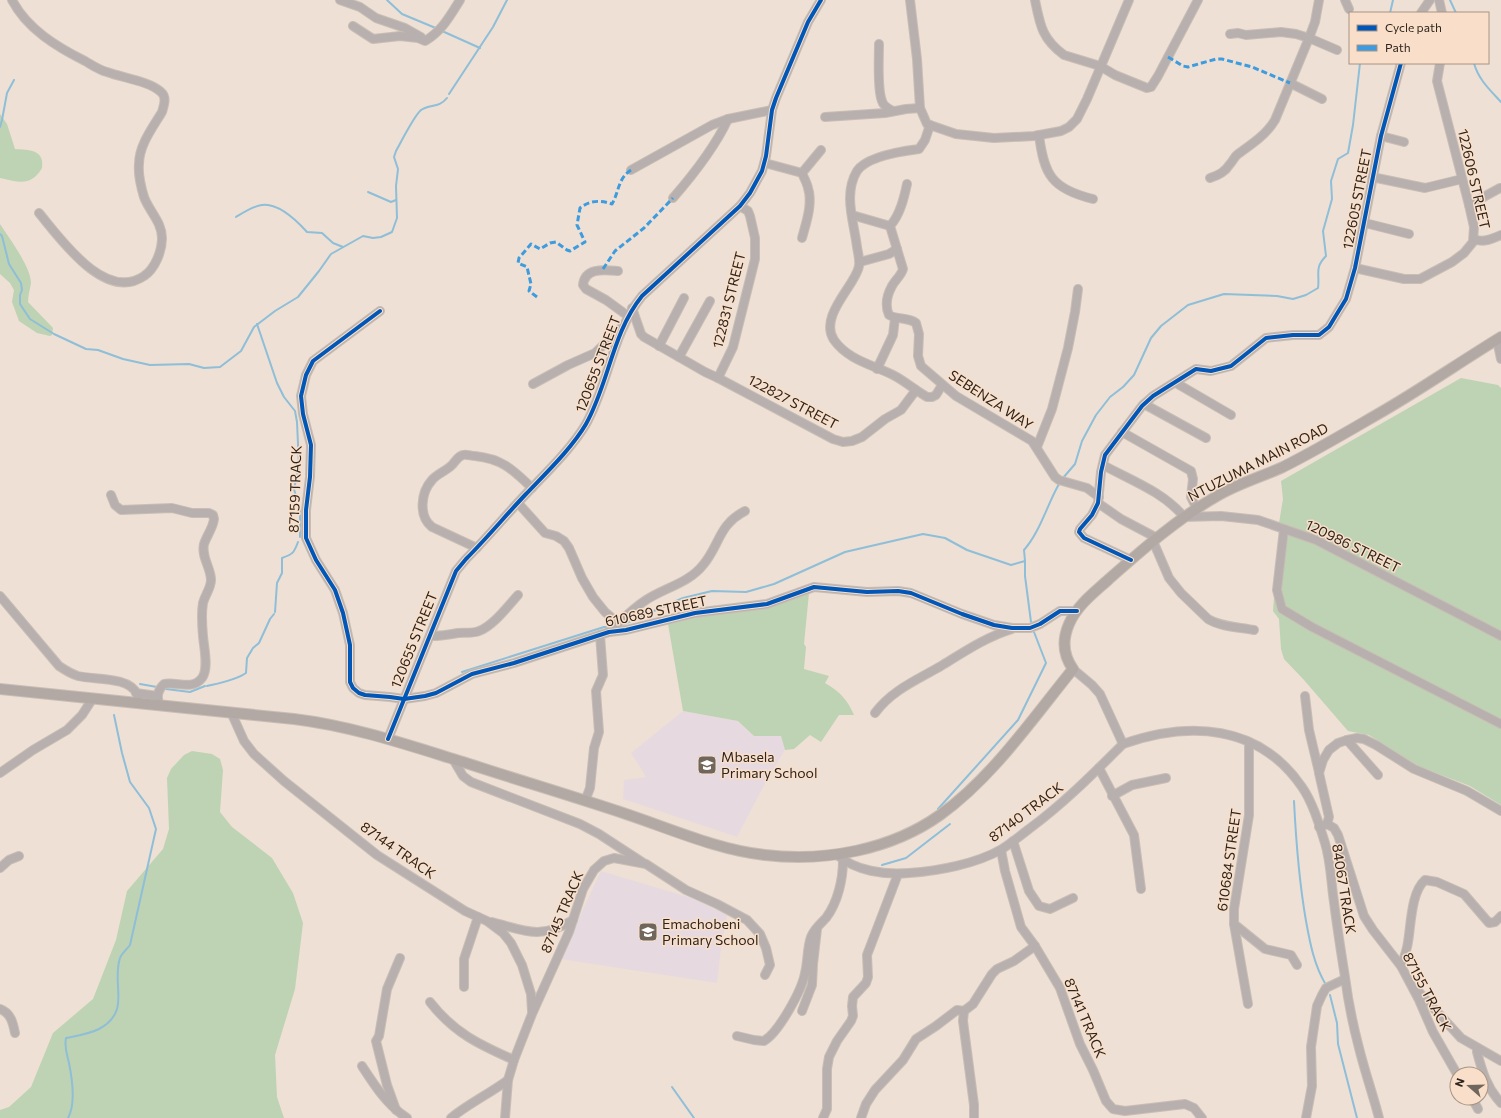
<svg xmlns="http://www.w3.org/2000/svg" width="1501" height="1118" font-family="Commissioner,sans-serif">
	<rect width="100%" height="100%" fill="#eee0d4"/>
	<g fill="#e6dae0">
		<polygon points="683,711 738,721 754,736 781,736 785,750 769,776 737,837 623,799 624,780 646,777 631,753"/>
		<polygon points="601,871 695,899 727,915 721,948 717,983 560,959"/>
	</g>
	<g fill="#bed3b3">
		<path d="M0,114L7,124L15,149C28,150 45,149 42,168C31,187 18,182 0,178Z"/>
		<path d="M0,224C9,238 31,267 31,283C30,289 28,296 28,302L53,328L52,335L50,336L37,333L19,321L12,302L14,290L10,283L0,274Z"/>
		<polygon points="1461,378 1498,385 1501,388 1501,805 1470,786 1418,766 1369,735 1348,731 1304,680 1284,659 1281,649 1279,619 1273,611 1275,584 1280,535 1279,523 1283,499 1281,481"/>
		<path d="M809,593L804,644L806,647L804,669L829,676L825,683C840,692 847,699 854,715H839L821,742L810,735L794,749L785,750L781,736H754L738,721L683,711L668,624L691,617L783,602Z"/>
		<polygon points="192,751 212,754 220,759 223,770 220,812 232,827 272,858 293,893 303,923 295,989 275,1055 277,1097 284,1118 0,1118 0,1110 9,1107 31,1087 53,1033 93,999 116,940 127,891 163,849 169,829 167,778 171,769 184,755"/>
	</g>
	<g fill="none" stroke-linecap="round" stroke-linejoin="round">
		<g stroke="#8ebed8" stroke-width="2">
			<polyline points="387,0 402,14 438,29"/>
			<polyline points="1450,0 1456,13"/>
			<polyline points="1390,13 1393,0"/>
			<polyline points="442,31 480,48"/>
			<path d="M1474,63C1478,79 1490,90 1501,102"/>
			<polyline points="449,94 493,27 507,0"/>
			<polyline points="0,127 2,120 7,93 14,80"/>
			<polyline points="368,192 391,202 396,200"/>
			<path d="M236,217C244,212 253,206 262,205C278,203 297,221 307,232L322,233L333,243L343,247"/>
			<path d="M0,234L2,236L9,264L21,283L22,290L20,295V304L30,319L54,334L86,349L98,350L123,359L150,365L189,364L204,368L220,367L241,351L254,327L275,311L298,297L319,271L331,254L363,236L373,238L381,237L392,232L397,218L396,186L398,169L394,157L396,151C401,142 414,116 421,110C430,104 439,108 447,98"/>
			<polyline points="257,324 277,383 284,397 295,411 297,422 299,466 294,489 300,511 300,537"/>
			<path d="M1063,478L1075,464L1082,441L1096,415L1110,397L1123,387L1134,375L1151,338L1161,326L1188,305L1224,294L1277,296L1293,299L1306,295L1318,288C1320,274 1314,268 1326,256L1323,231L1332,199L1331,181L1338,159L1348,153L1353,125L1360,63"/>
			<polyline points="1025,561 1025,576 1031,622"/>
			<path d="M275,612L277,583L282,573V558C293,554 294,553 298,542"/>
			<path d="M622,625L683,598L712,591L746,592L774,584L845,552L923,534L945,538L967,550L1011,565L1025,561L1024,550C1040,532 1047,505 1059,484"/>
			<polyline points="462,672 604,627 610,627"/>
			<polyline points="140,684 157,687"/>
			<path d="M207,686C220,683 236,680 246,673L247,658L253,648L259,643L270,619L274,614"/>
			<polyline points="166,689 190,692 205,686"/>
			<path d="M1294,801C1296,841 1299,881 1306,921C1310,943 1314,965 1326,985"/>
			<polyline points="938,809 1018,720 1046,663 1034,632"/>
			<polyline points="882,865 906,858 950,824"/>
			<polyline points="1330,995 1337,1023 1338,1044 1357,1118"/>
			<polyline points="672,1087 694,1118"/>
			<path d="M68,1118C76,1104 72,1078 69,1063C67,1054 64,1047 66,1038C76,1036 89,1034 99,1029C132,1011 111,985 120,958C122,953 127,949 130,945L156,829L149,808L130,782L122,753L114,715"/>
		</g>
		<g stroke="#c9beb5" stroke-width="10">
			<g id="minor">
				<path d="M12,0C27,29 57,47 85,61C92,65 99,70 107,72C123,78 149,81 161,92C167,97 164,105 162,112C153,127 139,145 139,164C138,174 141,187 144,197C149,211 162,222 162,238C162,251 155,269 144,276C105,303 60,238 39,213"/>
				<polyline points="340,0 360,7 376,18 405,28 421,37"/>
				<polyline points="910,0 917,59 920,108 927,124 956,134 994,138 1034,136 1061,131 1069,127 1077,119 1087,99 1129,0"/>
				<path d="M1035,0C1040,25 1042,39 1064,55L1100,66L1115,75L1147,88L1151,87L1158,76L1198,0"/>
				<polyline points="1345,0 1349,9"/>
				<polyline points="1439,0 1442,13"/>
				<polyline points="1421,13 1430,0"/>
				<path d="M353,26L373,39L400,36L418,38L425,41C442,31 450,16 460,0"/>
				<polyline points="1230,34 1238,33 1246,35 1281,32 1296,34 1309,38 1337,50"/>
				<path d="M879,44C879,58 877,89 882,101C883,106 889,109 893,111"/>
				<polyline points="1290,83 1322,99"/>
				<polyline points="825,117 885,113 906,109 920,108"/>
				<path d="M1039,135C1044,175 1052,189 1093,199"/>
				<polyline points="1381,136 1404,142"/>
				<polyline points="765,163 802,173"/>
				<polyline points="631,170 712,125 728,119 772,110"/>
				<path d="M802,173C804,178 807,183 808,188C813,204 806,223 802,238"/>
				<polyline points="802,173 821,150"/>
				<polyline points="1372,177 1425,188 1462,179"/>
				<path d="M1210,178C1219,175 1225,172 1230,164C1233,161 1234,157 1238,154C1252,144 1266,135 1275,120L1309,38L1315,22L1319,0"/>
				<path d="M907,184C904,198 900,215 890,226L903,269C901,276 895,280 892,286C887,295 885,306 889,315C898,320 908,317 916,323L919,334L918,356L921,366L956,396L1032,441L1055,477L1059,480L1087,488L1099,497"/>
				<path d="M673,198C693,175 715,147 728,119"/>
				<polyline points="1469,205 1500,188"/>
				<polyline points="852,215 890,226"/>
				<polyline points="1365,223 1409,234"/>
				<path d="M1474,239C1483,243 1492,239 1501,235"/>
				<polyline points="860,262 889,254 897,249"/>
				<polyline points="1355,268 1404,279 1420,279 1452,262 1464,253 1473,242 1474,227 1469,205 1437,81 1440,63"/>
				<path d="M618,271C605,270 585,267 583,285L586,289L606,300L628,316"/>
				<polyline points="632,308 641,334 644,337 705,372 718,378 833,439 843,442 852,441 862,437 885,419 901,410 916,390 927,397 932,397 936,395 942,385"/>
				<polyline points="380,311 313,361 306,375 301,396 303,414 311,445 310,477 306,510 306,538 316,560 335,590 343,613 350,645 350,682 353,688 359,693 365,695 390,697 404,699 425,696 436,693 472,674 514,663 609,632 626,630 695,613 767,604 814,587 867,592 898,591 911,593 962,614 994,625 1012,628 1030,628 1040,624 1060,611 1077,611"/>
				<polyline points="1497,340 1501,359"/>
				<polyline points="659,346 684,298"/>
				<polyline points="679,357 710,301"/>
				<polyline points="877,369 893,335 895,318"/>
				<polyline points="718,378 733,347 755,259 755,238 750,216 748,211 740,206"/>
				<polyline points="1176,383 1231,415"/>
				<polyline points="533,384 568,365 595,353 622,327"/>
				<path d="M916,390C909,385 901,379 893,375C873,365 848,360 834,340C818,316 856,285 859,266C860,260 858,253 857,247C854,222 843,194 857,171C867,156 903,151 919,149L925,140L930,125"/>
				<polyline points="1144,404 1206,438"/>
				<polyline points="1122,432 1191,471 1193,479 1191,497 1197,509"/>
				<polyline points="1037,447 1052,409 1068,348 1075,312 1078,289"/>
				<path d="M1103,465C1130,480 1164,492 1184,517L1221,516L1258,520L1316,540L1501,636"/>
				<path d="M111,495L115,505L121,510L172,508L192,513H209L213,515L214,519C213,528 207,535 204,544C201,557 211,568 211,580C211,588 205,595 203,603C201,614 202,625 203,636C204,648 209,669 202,678C192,691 176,681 164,684C157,691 157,696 159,705"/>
				<polyline points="518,503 545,533 556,536 564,541 569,548 582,578 593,597 605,612 618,623"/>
				<polyline points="1098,503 1121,519 1157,538"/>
				<polyline points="1284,529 1277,590 1282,609 1312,627 1501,724"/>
				<path d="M1153,541L1169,578L1181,593L1208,619C1221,627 1239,627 1254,630"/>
				<path d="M477,548L432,527C418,516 421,492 432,480C437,474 446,471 452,465C455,462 458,456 463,455C467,454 471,456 475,456C503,459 513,470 532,488"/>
				<polyline points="1131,560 1084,538 1079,532 1080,529 1092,515 1098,503 1101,472 1105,455 1142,406 1153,396 1196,369 1211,371 1231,366 1266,338 1293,335 1319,335 1329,327 1335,317 1346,299 1355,268 1381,136 1401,63"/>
				<path d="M0,596L59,666C65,670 71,674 78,676C94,680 129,676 137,694C138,696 138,700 139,703"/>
				<path d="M609,632C621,621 632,609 646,600C664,588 689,583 703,565C720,545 718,525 745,511"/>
				<path d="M430,636C440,636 448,635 458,633C465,632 472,634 479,631C493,626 508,606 518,595"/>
				<path d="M1073,669L1092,685L1100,694L1123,744C1189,721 1259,724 1302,787C1313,803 1319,824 1325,843C1331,862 1331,883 1334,902C1337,927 1341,952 1345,977C1348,1001 1353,1025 1359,1048C1365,1072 1373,1095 1379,1118"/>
				<polyline points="136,693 157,696"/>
				<polyline points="1305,696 1309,730 1319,772"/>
				<polyline points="231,712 244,741 254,754 284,781 377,855 465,911 487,921 503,933 511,943 522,965 531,994 532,1011"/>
				<path d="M875,713C892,690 917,680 941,666C964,652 986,637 1012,629"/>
				<path d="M388,739L456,571L466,559C487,538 506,515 526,494C546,473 572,448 586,424C609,383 612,333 642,296L740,206L750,193L762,171L766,156L772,110L776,98L808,22L821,0"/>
				<polyline points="1347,740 1357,738 1364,739 1376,745 1414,769 1467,791 1501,811"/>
				<polyline points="453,759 463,776 471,782 580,824 599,834 642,862"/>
				<polyline points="1099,768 1134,835 1141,889"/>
				<polyline points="0,773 33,750 67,730 82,715 93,698"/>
				<polyline points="1112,796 1132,785 1166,778"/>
				<polyline points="585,801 590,788 594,748 599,732 596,691 603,675 600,635"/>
				<polyline points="1327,824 1329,817 1319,773 1323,760 1329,750 1338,743 1347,740 1378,775"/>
				<polyline points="1319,827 1327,824 1334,828 1338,835 1364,916 1373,930 1401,966 1419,1000 1433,1032 1457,1074"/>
				<polyline points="1013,841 1029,891 1039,906 1050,909 1073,898"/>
				<polyline points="1001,850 1005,871 1021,927 1035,946 1060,988 1080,1044 1093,1070 1106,1101 1113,1109 1125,1111 1185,1104 1194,1108 1202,1118"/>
				<path d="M837,855C856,871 884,875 909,873C938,871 976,864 1002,849C1011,843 1020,836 1029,829C1063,804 1093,774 1123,744"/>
				<polyline points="0,868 9,860 19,856"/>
				<path d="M492,922C525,931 541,940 573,920"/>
				<polyline points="1234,924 1265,949 1291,955 1297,965"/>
				<path d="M1401,966C1404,958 1407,950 1408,942C1411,925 1411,892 1425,880L1437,882L1464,894L1489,923L1495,922L1501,916"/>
				<polyline points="464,987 464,959 478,917"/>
				<polyline points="1418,991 1461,1038 1501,1061"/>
				<path d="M430,1002C454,1033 480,1045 514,1060"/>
				<polyline points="1248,1004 1234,924 1234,909 1249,815 1249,742"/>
				<path d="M0,1009C11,1013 13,1023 15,1033"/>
				<polyline points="802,1011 812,985 813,964 817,929"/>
				<path d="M737,1036L754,1040L764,1041C779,1032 802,990 805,973C808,962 807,948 811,937C814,929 820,924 826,918C838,902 843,879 843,860"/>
				<path d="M1477,1048V1052C1482,1071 1487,1088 1501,1103"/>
				<path d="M362,1066C375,1086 387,1105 407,1118"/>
				<polyline points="1472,1098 1478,1109"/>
				<polyline points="396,1110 387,1085 376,1041 379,1036 387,989 400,958"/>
				<path d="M451,1118C468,1104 489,1094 508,1080"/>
				<polyline points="505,1118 508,1080 514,1060 532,1014 569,932 583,889 594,870 604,861 614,858 646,864 686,890 717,904 747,920 760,934 766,948 770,965 765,975"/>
				<polyline points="823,1118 827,1109 827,1069 829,1057 837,1041 851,1021 853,1016 852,1006 853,997 866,983 868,977 867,955 898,874"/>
				<polyline points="861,1118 866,1104 875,1090 903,1060 916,1039 936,1026 957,1010 964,1011"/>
				<polyline points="974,1118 974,1105 963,1021 964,1011 973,1004 992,974 997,969 1014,961 1035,946"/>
				<polyline points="1306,1118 1312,1086 1311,1047 1317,1006 1322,995 1326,988 1345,979"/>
			</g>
		</g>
		<g stroke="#c9beb5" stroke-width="12">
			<path id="major" d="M0,689L294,719C352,726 408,745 463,762C518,780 572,796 626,814C671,829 718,850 765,855C825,862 891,850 940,815C992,778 1033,718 1073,669C1063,655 1062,640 1069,624C1077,605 1095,592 1109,579C1143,549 1177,519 1217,496C1237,484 1261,477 1283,467C1315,451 1347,432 1378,414C1420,390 1460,362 1501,337"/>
		</g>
		<use href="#minor" stroke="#b7b0ae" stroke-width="8"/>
		<use href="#major" stroke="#b2a9a5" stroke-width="10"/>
		<g stroke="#3d9cdf" stroke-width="3" stroke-dasharray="6 3" stroke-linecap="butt">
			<polyline points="1168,57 1183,66 1188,67 1216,59 1222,59 1252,67 1290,83"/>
			<polyline points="603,269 615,251 644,228 673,198"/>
			<path d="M537,297L529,291L531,284L527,267L518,263L519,258L531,244L540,249L550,243L556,242L567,250L570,251L585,242L577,225L580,208C590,200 601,200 612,204C619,192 618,178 631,170"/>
		</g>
		<g stroke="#f9dfc9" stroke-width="6">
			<g id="cycleway">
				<polyline points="380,311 313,361 306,375 301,396 303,414 311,445 310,477 306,510 306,538 316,560 335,590 343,613 350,645 350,682 353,688 359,693 365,695 390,697 404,699 425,696 436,693 472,674 514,663 609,632 626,630 695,613 767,604 814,587 867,592 898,591 911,593 962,614 994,625 1012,628 1030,628 1040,624 1060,611 1077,611"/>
				<polyline points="1131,560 1084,538 1079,532 1080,529 1092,515 1098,503 1101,472 1105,455 1142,406 1153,396 1196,369 1211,371 1231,366 1266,338 1293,335 1319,335 1329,327 1335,317 1346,299 1355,268 1381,136 1401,63"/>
				<path d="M388,739L456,571L466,559C487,538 506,515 526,494C546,473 572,448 586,424C609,383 612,333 642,296L740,206L750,193L762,171L766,156L772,110L776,98L808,22L821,0"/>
			</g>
		</g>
		<use href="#cycleway" stroke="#0057b8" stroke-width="4"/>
	</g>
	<defs>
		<g id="school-square" transform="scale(1)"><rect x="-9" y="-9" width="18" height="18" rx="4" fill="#71665c" stroke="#f9dfc9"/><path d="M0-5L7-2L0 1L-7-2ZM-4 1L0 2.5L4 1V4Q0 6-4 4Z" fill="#fff"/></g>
	</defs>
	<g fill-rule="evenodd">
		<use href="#school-square" x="707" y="765"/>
		<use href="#school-square" x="648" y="932"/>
	</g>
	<g text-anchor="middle" stroke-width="3" stroke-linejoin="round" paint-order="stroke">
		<g font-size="14" fill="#2e241c" stroke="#f9dfc9">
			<text transform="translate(1474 179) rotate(77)" y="5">122606 STREET</text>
			<text transform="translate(1357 199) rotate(-79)" y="5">122605 STREET</text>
			<text transform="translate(729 300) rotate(-76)" y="5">122831 STREET</text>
			<text transform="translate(598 364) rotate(-69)" y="5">120655 STREET</text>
			<text transform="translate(991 400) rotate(33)" y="5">SEBENZA WAY</text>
			<text transform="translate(793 402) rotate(28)" y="5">122827 STREET</text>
			<text transform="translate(1258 462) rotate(-27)" y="5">NTUZUMA MAIN ROAD</text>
			<text transform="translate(295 489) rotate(-88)" y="5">87159 TRACK</text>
			<text transform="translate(1353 546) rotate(26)" y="5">120986 STREET</text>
			<text transform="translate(656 611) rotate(-12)" y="5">610689 STREET</text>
			<text transform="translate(414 640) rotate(-68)" y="5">120655 STREET</text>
			<text transform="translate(1026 812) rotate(-37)" y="5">87140 TRACK</text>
			<text transform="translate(398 850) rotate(35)" y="5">87144 TRACK</text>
			<text transform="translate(1229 860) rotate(-82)" y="5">610684 STREET</text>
			<text transform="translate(1344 889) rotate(81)" y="5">84067 TRACK</text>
			<text transform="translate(562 912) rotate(-67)" y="5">87145 TRACK</text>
			<text transform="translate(1427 992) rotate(62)" y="5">87155 TRACK</text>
			<text transform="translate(1085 1018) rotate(67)" y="5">87141 TRACK</text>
		</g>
		<g font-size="14" fill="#2e241c" stroke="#f9dfc9" text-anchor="start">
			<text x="721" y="762">Mbasela<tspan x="721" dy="16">Primary School</tspan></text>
			<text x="662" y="929">Emachobeni<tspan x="662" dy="16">Primary School</tspan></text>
		</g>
	</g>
	<rect x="1349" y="12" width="140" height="52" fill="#f9dfc9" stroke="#a89484"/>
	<rect x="1357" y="25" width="20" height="6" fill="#0057b8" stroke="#a89484"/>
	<text x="1385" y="32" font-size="12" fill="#2e241c">Cycle path</text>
	<rect x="1357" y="45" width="20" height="6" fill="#3d9cdf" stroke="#a89484"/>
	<text x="1385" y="52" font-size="12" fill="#2e241c">Path</text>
	<g transform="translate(1469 1086) rotate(290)"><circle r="19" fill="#f9dfc9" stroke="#a89484"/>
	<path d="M0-3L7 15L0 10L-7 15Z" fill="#71665c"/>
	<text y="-6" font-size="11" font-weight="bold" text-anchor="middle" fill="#2e241c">N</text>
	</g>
</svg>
